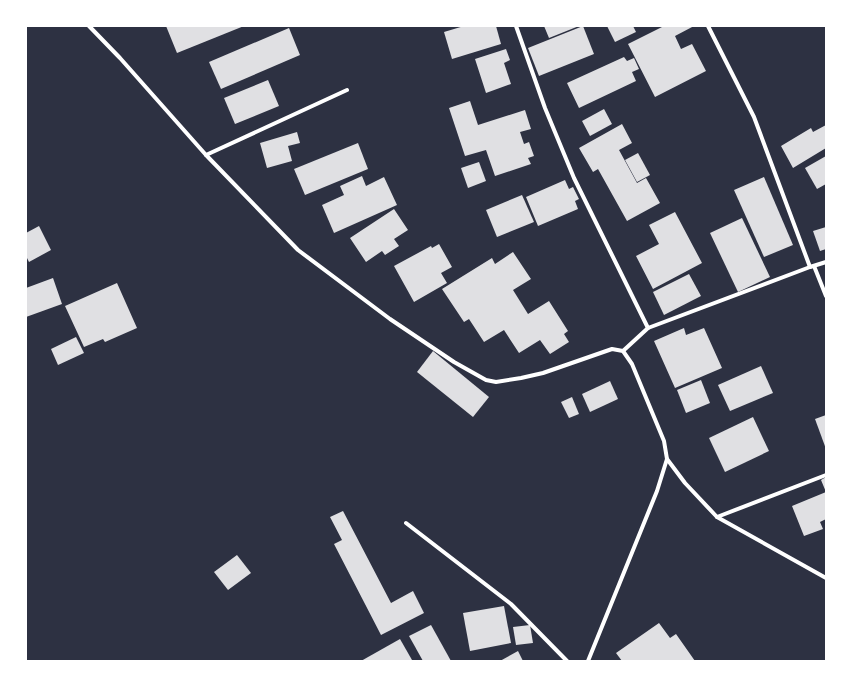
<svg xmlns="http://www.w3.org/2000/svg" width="852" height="687" font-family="'PT Sans',sans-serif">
	<rect width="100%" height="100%" fill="#2d3142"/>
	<g fill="#e0e0e3">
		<polygon points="166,26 244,26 177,53"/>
		<polygon points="464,26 496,26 501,44 452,59 444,32"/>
		<polygon points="544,26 579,26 549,38"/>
		<polygon points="583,26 594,54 539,76 528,48"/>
		<polygon points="607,26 633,26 636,32 615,42"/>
		<polygon points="664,26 694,26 675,36 681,49 692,44 706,71 655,97 628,44"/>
		<polygon points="289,28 300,55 221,89 209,62"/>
		<polygon points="506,49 510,60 504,63 511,84 486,93 475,59"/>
		<polygon points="624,57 627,61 634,58 639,69 632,72 636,81 579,108 567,83"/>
		<polygon points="268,80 279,106 235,124 224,98"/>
		<polygon points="470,101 478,125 525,110 531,129 520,132 524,144 529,142 534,156 528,158 531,164 495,176 486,150 465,156 449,108"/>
		<polygon points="604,109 612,124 590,136 582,121"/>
		<polygon points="622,124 632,143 619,150 637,183 646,178 660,203 627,221 598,169 593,172 579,148"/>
		<polygon points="826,125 826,148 793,168 781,146 811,128 813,132"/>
		<polygon points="297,132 300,143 288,146 292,161 267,168 260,143"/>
		<polygon points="358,143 368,169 305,195 294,169"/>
		<polygon points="638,153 650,175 637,182 625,160"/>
		<polygon points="826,156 826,184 817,189 805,168"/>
		<polygon points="479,162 486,181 468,188 461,168"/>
		<polygon points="362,176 366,186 384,177 397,205 334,233 322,205 344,195 340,186"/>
		<polygon points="764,177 793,245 764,257 734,190"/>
		<polygon points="565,180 569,189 573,187 579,199 575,201 578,209 538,226 526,197"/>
		<polygon points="522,195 534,222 497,237 486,210"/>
		<polygon points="394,209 408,230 394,239 399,246 385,255 382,251 366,262 350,238"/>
		<polygon points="675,212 702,263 653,289 636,256 659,244 649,225"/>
		<polygon points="742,218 770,277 738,292 710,233"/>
		<polygon points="39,226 51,250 29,262 26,256 26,233"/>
		<polygon points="826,227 826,249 820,251 813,231"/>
		<polygon points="439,244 452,267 441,273 447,283 414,302 394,266 431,246 432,248"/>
		<polygon points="513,252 531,279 513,290 528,314 549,301 568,331 564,334 569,342 550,354 540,340 519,353 504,330 484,342 469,319 464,322 442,289 492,258 495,264"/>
		<polygon points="689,274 701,296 664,315 653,292"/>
		<polygon points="53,278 62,304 26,317 26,288"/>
		<polygon points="117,283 137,328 105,342 103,339 84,347 65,306"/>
		<polygon points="684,328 686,335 704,328 722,368 675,388 654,341"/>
		<polygon points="76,337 84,353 58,365 51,349"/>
		<polygon points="433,351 489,397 473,417 417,372"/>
		<polygon points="761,366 773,393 730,411 718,385"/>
		<polygon points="701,380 710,403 686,413 677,390"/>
		<polygon points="610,381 618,399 590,412 582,394"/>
		<polygon points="572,397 579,414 569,418 561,402"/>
		<polygon points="826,415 826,449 815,419"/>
		<polygon points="753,417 769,451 725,472 709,438"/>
		<polygon points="826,477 826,519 820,522 823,529 804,536 792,506 826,492 821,480"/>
		<polygon points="343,511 391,603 413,591 424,613 381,635 334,544 342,540 330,517"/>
		<polygon points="237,555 251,573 228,590 214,572"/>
		<polygon points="504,606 511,643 470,651 463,613"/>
		<polygon points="659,623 670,638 676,634 695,661 622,661 616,653"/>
		<polygon points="431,625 451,661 423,661 409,636"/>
		<polygon points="530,625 533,643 516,645 513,627"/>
		<polygon points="400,639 412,660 361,661"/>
		<polygon points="518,651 523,661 500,661"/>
	</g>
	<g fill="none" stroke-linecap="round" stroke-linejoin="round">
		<g stroke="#fff" stroke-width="4">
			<polyline points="89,26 120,58 206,155 298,250 390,319 454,362 486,380 496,382 521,378 543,373 612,349 623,351 632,364 664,441 667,459 657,491 588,661"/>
			<polyline points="516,26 545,108 574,178 648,328"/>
			<polyline points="708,26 754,117 810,267"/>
			<polyline points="206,155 347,90"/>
			<polyline points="814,266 826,296"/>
			<polyline points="623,351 648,328 810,267 826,262"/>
			<polyline points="667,459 685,483 717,517 826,578"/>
			<polyline points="717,517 826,475"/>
			<polyline points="406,523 511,604 567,661"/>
		</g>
	</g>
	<rect width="852" height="687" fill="none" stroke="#ffffff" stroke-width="54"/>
</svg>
